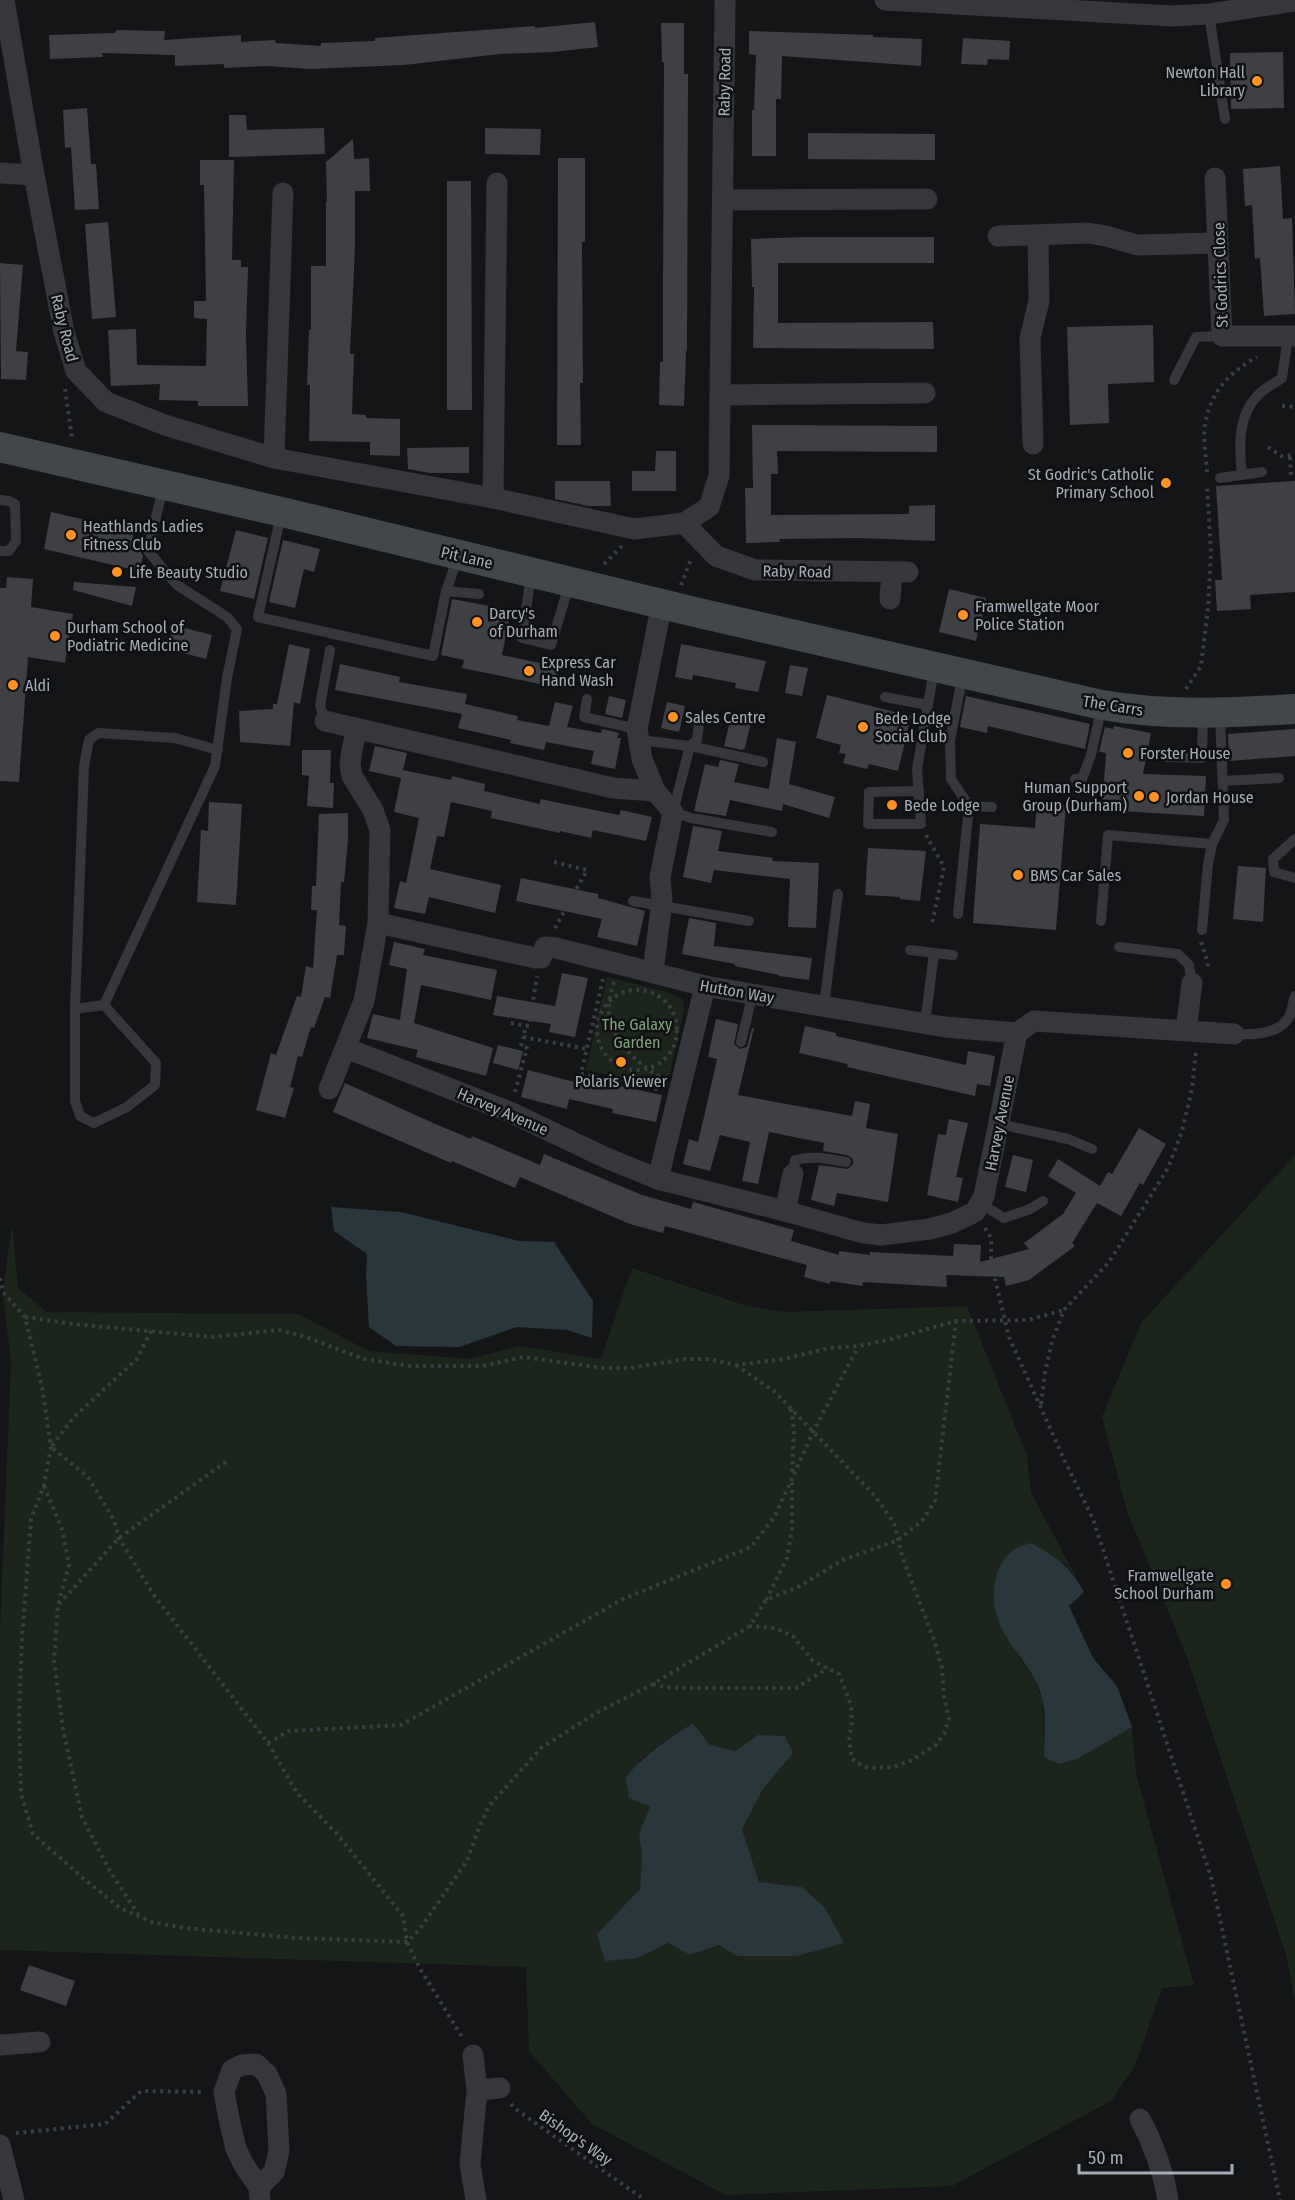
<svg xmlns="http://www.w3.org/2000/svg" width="1295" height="2200" font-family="'Fira Sans Condensed',sans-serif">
	<rect width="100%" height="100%" fill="#141517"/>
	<g fill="#1c251c" fill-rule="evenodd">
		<polygon points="607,977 664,991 683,999 684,1009 667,1088 586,1070"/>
		<polygon points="1295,1155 1295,2001 1286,1955 1187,1657 1127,1511 1102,1417 1141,1323"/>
		<path d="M12,1223L18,1288L47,1312L298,1314L369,1351L469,1359L520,1346L601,1359L632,1268L747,1306L786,1312L967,1306L1027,1456L1031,1493L1076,1576L1063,1562L1012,1550L997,1573L993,1594L1017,1654L1032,1674L1043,1702L1044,1757L1079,1758L1132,1727L1136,1774L1194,1985L1162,1988L1135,2066L1111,2101L952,2186L726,2195L592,2124L529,2051L526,1967L0,1950V1631L11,1363L3,1292ZM693,1723L710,1745L735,1751L758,1735L793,1753L763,1789L742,1829L759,1882L802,1887L719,1945L690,1955L668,1943L637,1958L597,1934L640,1889L642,1854L639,1834L650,1807L639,1761L665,1741Z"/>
	</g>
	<g fill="#29373c">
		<polygon points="331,1207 401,1212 519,1241 554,1242 593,1301 592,1338 567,1330 517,1327 459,1347 396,1346 369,1327 366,1277 367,1254 334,1231"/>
		<path d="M1030,1543C1055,1555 1071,1567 1084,1592L1069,1606L1093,1658L1117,1686L1132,1727L1079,1758L1059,1764L1044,1757C1044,1739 1046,1719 1043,1702C1033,1655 986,1638 995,1581C997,1571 1004,1556 1013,1550C1018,1547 1025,1545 1030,1543Z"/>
		<path d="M693,1723L710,1745L735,1751L758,1735L785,1736L793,1753L763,1789L742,1829L759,1882L802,1887L825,1908L844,1943L797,1956H737L719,1945L690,1955L668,1943L637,1958L605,1961L597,1934L640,1889L642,1854L639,1834L650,1807L629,1798L626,1777C645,1754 668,1739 693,1723Z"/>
	</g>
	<g fill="#3e4044">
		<polygon points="595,22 598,47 553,52 500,54 404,65 310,69 267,66 224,68 224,64 175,66 175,55 102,53 103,57 50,59 49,35 115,33 116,30 165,31 164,40 241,35 241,42 275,40 276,43 321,46 321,43 375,41 375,38 535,26 535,28"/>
		<polygon points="661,23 684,23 684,74 688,74 687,351 686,351 684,406 659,405 660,362 663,362 663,288 664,62 662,62"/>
		<polygon points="749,31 873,35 873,37 922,39 921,66 782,56 781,99 776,99 776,156 752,156 752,110 754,110 756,55 749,54"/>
		<polygon points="963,38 1010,41 1009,60 988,59 987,65 961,64"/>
		<polygon points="1283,52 1284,108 1231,109 1230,53"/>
		<polygon points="87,108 91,164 96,164 99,209 75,210 71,147 65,148 63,110"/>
		<polygon points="229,115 246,115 247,130 324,128 325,154 229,157"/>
		<polygon points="485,128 541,129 540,155 485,154"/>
		<polygon points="808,133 935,134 935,160 808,159"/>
		<polygon points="353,139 354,159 369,158 370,191 355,191 355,247 350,354 354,354 352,414 366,415 366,418 400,419 400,456 370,455 370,442 309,441 310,385 307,385 309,330 311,330 311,266 326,266 326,202 327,202 326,162"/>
		<polygon points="558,158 585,158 585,242 582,242 583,383 580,383 581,445 557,445"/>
		<polygon points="200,160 234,160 232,260 241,260 241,267 248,267 246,334 248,406 198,406 198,401 159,400 160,384 111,386 108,330 136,329 137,365 206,366 207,319 194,318 194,301 206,301 204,185 200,185"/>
		<polygon points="1280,166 1283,219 1292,218 1295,314 1264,316 1260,258 1255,259 1252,205 1245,206 1243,169"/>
		<polygon points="447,181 471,181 472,410 447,410"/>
		<polygon points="108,222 116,317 92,319 85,224"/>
		<polygon points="806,237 934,237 934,263 778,263 778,323 933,322 934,349 753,348 754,287 752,287 751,239"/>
		<polygon points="0,263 23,265 16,351 28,352 26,380 1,379"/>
		<polygon points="1153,325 1154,382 1108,384 1109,423 1070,425 1067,327"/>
		<polygon points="752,425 937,426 937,452 777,451 778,474 771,474 771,515 909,514 909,506 935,505 935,541 859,538 779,539 780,542 746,543 745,488 753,488"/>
		<polygon points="469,447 469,473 430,473 408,469 407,448"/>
		<polygon points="656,451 676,451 676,491 632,491 632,471 655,471"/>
		<polygon points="555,481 610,481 611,506 589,506 555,499"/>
		<polygon points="1295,481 1295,592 1250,595 1251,609 1217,611 1215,580 1222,580 1216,486"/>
		<polygon points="51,512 134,531 130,550 141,552 143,556 139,571 44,549"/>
		<polygon points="236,530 268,538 254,599 220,591"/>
		<polygon points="283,540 320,549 314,572 304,569 295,608 269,602"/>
		<polygon points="7,577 33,579 31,607 73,614 65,663 28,657 19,782 0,781 0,588 6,588"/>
		<polygon points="74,582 136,587 132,606 73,590"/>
		<polygon points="949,589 986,598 976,641 939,632"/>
		<polygon points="452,599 511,610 502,655 559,667 555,687 462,668 464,660 441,655"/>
		<polygon points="173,625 212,635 206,659 168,649"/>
		<polygon points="289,644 310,649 300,704 294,702 290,746 240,742 239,711 273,709 273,704 277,704"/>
		<polygon points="681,644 766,661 758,692 735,688 736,683 693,675 692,680 675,677"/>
		<polygon points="340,664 400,677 399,682 467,694 465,704 518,716 517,720 549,726 555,702 573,706 567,727 601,733 602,729 619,733 617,738 621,738 615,769 591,764 594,751 546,742 544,750 510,743 511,740 458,728 462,714 335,690"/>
		<polygon points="790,665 808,668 802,696 785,693"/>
		<polygon points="827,695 911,716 898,771 869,764 867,769 843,763 846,754 839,753 841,745 816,738"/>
		<polygon points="609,696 626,700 622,718 605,714"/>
		<polygon points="966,696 1090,724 1085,749 988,726 987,733 960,727"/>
		<polygon points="667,702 685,706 679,732 661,728"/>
		<polygon points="731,717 751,722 745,748 742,750 724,746"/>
		<polygon points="1114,726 1151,733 1143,774 1206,776 1204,816 1102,810 1106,753 1099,752 1105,727 1113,729"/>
		<polygon points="1295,729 1295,756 1229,761 1228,734"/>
		<polygon points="777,738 796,742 789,784 835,797 829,818 783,804 782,811 730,800 726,816 694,811 705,764 718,767 720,760 739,764 734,782 769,789"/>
		<polygon points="375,746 407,753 403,770 451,780 452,776 485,784 484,791 540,804 540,799 619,815 621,810 652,817 646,841 593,830 591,838 560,831 560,833 491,818 492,811 451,802 444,837 437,836 430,869 501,885 495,913 429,897 425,914 394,908 400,881 406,883 419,818 394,812 401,778 369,771"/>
		<polygon points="302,750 331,750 330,783 334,783 333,808 307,806 309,776 302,775"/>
		<polygon points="209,802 242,804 236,905 197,902 201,830 208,831"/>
		<polygon points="1037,803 1066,805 1056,930 973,923 980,824 1035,828"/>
		<polygon points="348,813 348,840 344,882 341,882 339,925 346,926 344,955 337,955 330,998 325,997 314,1028 311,1027 302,1057 298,1056 290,1087 294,1088 285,1118 256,1110 271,1053 276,1055 297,996 301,997 306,966 313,968 317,910 311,910 312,886 316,886 319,814"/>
		<polygon points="693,826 722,831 718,851 773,858 772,861 819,863 816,928 788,927 790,879 714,870 711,883 683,877"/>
		<polygon points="868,848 926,851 920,901 900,899 900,897 865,895"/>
		<polygon points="1238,866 1266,868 1263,922 1233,919"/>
		<polygon points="521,878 598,894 598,898 645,911 637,946 597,937 602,919 516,901"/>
		<polygon points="689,918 716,923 714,946 812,958 809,980 779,976 779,975 735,966 735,964 682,954"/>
		<polygon points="394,942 425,949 423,955 497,970 491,1000 421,985 414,1023 493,1048 486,1076 416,1057 418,1050 367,1038 373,1014 400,1020 407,969 389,965"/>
		<polygon points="562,973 588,978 575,1037 549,1032 551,1024 493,1015 497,996 555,1006"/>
		<polygon points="716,1019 738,1024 734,1044 740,1049 747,1047 752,1028 754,1028 738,1095 852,1116 855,1101 870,1104 866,1128 898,1134 888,1202 837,1193 834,1206 811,1200 819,1165 848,1169 853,1164 853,1159 847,1155 823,1151 824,1143 769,1132 758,1184 742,1181 750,1142 720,1135 710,1171 683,1164 689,1139 698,1142 704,1117 717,1059 708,1057"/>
		<polygon points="805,1026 836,1033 836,1036 966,1065 968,1051 995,1056 990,1086 977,1084 975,1096 847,1067 848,1064 799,1053"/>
		<polygon points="498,1045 523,1051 518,1070 493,1063"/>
		<polygon points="528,1070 586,1085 587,1079 662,1095 656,1122 612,1113 613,1109 569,1099 567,1109 521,1097"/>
		<polygon points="345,1083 433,1123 471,1139 472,1136 540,1165 544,1154 642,1195 691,1209 693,1202 794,1230 791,1241 839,1255 839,1251 870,1255 870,1252 953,1256 954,1244 981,1245 980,1262 1029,1249 1024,1243 1063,1214 1076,1193 1048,1176 1058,1159 1100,1186 1108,1172 1112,1174 1139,1128 1166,1144 1143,1185 1140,1183 1121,1216 1097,1203 1072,1243 1075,1246 1029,1280 1006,1286 1004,1277 946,1275 947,1287 863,1282 862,1286 830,1281 830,1284 804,1277 807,1265 665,1226 663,1233 630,1224 520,1177 515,1188 452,1161 451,1163 333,1112"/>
		<polygon points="949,1119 968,1123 956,1177 963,1178 958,1202 927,1195 938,1134 946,1135"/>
		<polygon points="1013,1155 1033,1160 1026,1192 1005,1187"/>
		<polygon points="29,1965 75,1981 66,2006 20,1990"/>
	</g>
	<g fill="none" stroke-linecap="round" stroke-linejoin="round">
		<g stroke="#3b3f43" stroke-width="4" stroke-dasharray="3 4.5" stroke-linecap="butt">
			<polyline points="65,389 72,438"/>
			<polyline points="1282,406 1295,407"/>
			<polyline points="1268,447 1281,456 1295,455"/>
			<polyline points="1290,457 1291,475"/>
			<path d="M1207,472C1206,456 1202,435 1206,420C1212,390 1231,371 1257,357"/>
			<polyline points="604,564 622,546"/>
			<polyline points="681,585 691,559"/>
			<polyline points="1186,689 1201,666 1208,608 1211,553 1207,486"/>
			<polyline points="926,835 944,867 932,924"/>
			<polyline points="554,862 587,870 555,928"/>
			<polyline points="1201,942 1208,963 1207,970"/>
			<polyline points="603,979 581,1074 660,1090"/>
			<path d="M614,982C611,992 608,1004 609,1015C613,1041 640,1067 663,1078"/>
			<circle cx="637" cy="1030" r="40"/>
			<polyline points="511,1023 529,1026 537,976"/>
			<polyline points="525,1030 523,1037 587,1049"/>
			<polyline points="515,1092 527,1048 521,1047 523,1037"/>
			<polyline points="985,1228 991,1238 991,1262 1009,1337 1063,1457 1093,1519 1211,1877 1280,2200"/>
			<polyline points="0,1278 3,1292 25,1317 42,1387 51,1447 44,1485 31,1519 22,1638 19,1715 21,1794 33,1834 84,1879 120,1908 152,1922 185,1928 297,1938 407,1942 419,1930 467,1861 478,1830 489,1806 541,1748 596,1713 653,1684 750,1626 766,1600 798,1587 843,1560 898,1540 922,1521 935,1501 956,1321"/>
			<polyline points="25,1317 73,1324 213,1337 279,1330 306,1337 364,1359 410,1366 483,1366 523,1357 603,1368 631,1368 685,1359 708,1359 736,1365 784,1359 829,1348 859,1346 888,1340 956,1321 1028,1320 1064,1310"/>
			<polyline points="151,1331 137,1359 73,1418 51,1447 88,1477 114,1520 119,1538 153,1594 268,1743 297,1793 337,1834 403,1916 407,1942 419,1967 464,2040"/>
			<polyline points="736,1365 775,1392 875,1496 894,1523 902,1556 934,1640 942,1668 944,1697 949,1719 944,1734 936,1745 912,1760 894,1767 870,1768 862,1766 852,1759 849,1741 852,1722 851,1705 839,1674 813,1661 793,1636 774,1628 750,1626"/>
			<polyline points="1041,1404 1045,1373 1052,1341 1064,1310 1109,1262 1168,1168 1182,1131 1192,1089 1196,1051"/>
			<polyline points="791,1409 794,1429 792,1473"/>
			<polyline points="44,1486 62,1529 69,1565 58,1605 54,1660 63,1729 82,1817 108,1868 138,1914"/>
			<polyline points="766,1600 787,1558 792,1529 792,1481"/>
			<polyline points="59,1604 119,1538 227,1461"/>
			<polyline points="653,1684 664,1687 686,1688 796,1688 828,1668"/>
			<polyline points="268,1743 289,1731 401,1725 623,1599 751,1547 775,1516 813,1432 858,1347"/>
			<polyline points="511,2104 514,2108 645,2200"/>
			<polyline points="16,2133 105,2124 141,2091 205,2092"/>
		</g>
		<g stroke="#35373c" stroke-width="10">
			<polyline points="1209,14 1225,119"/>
			<polyline points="1174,380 1196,337 1222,336"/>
			<path d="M1242,474C1239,446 1237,416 1259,394C1265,388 1275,383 1282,378L1288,337"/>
			<polyline points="1220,478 1262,472"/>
			<polyline points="163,488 148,551 177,585 227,617 237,629 227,678 215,766 104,1005 156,1063 155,1085 127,1107 94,1123 80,1116 75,1101 75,1009 84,766 89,740 98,733 175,738 218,750"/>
			<polyline points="0,500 9,501 15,504 16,541 9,551 0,551"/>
			<polyline points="281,515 258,617 433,656 446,591 458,557"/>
			<polyline points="531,574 522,638 551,645 569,585"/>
			<polyline points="446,591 479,594"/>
			<polyline points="963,674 950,740 951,779 969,806 992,807"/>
			<polyline points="885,697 928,705"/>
			<polyline points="587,699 584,717 637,729"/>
			<polyline points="325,721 320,706 330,650"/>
			<polyline points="699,723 697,740 690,746 673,812 691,818 772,832"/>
			<polyline points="639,740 690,746 763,762"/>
			<polyline points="1166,757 1202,758 1203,713"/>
			<polyline points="1075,779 1082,779 1091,755 1102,705"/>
			<polyline points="1223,781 1279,778"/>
			<polyline points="919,791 869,792 868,824 921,824 917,769 934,670"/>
			<polyline points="1295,839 1273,859 1274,872 1295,878"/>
			<polyline points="633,901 749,921"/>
			<polyline points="958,914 969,806"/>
			<polyline points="1101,921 1108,835 1212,844"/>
			<polyline points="1202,930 1208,864 1212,844 1224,820 1220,715"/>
			<polyline points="1119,947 1178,954 1189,965 1192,983"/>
			<polyline points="910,950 934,953 925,1024"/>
			<polyline points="934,953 953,955"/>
			<polyline points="824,1006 838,894"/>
			<polyline points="75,1009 104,1005"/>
			<path d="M1234,1034C1252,1035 1281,1035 1290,1015C1292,1009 1293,1002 1295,996"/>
			<polyline points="741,1042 753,993"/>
			<polyline points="999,1124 1068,1139 1092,1149"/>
			<path d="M793,1174L795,1160C814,1155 828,1159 846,1162"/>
			<polyline points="980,1203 1004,1218 1030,1209 1043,1201"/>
		</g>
		<g stroke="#35373c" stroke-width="21">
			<polyline points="4,0 34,175 64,332 76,371 106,402 165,425 274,458 493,498 634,529 684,523 709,507 719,476 725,0"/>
			<polyline points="885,0 1172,16 1209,14 1295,1"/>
			<polyline points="0,173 34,175"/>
			<polyline points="1215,178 1222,336 1295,336"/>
			<polyline points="723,200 927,199"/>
			<polyline points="998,236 1088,233 1106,236 1137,245 1218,243"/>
			<polyline points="721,395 925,393"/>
			<polyline points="1033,444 1030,338 1039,301 1038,235"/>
			<polyline points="274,458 283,193"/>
			<polyline points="493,498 497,183"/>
			<polyline points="684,523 716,556 755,570 908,572"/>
			<polyline points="890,599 892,573"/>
			<polyline points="325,721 613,788 655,791"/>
			<polyline points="378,923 535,958 541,958 545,947 556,948 705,986 945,1027 1017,1033 1034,1021 1234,1034"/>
			<polyline points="653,972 662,901 660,877 673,812 655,791 642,759 637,729 662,603"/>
			<polyline points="1186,1030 1192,983"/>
			<polyline points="346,1048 510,1112 604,1157 658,1179 785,1211 863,1233 881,1235 930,1229 952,1223 975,1212 984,1196 1017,1033"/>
			<polyline points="329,1089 364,1001 378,923 380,830 373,810 352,776 350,765 352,750 357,729"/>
			<polyline points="658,1179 705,986"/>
			<polyline points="785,1211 793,1174"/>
			<polyline points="0,2045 40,2042"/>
			<polyline points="473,2055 477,2090 470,2164 476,2200"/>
			<polyline points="477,2090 500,2088"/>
			<path d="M1140,2119C1154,2145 1163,2170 1168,2200"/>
			<polyline points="0,2145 14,2200"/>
			<polyline points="259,2187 274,2172 279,2151 276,2094 267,2074 256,2064 242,2065 232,2070 224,2092 229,2119 236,2149 244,2165 259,2187 260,2200"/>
		</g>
		<path stroke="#43474c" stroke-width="30" d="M0,447L282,512L699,613L1102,705C1166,716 1230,713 1295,709"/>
	</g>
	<g fill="#ff9224" stroke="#101012" stroke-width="2">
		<circle cx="1257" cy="81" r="6"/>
		<circle cx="1166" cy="483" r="6"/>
		<circle cx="71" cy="535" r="6"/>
		<circle cx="117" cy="572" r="6"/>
		<circle cx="963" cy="615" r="6"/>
		<circle cx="477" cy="622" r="6"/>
		<circle cx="55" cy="636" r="6"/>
		<circle cx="529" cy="671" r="6"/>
		<circle cx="13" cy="685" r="6"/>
		<circle cx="673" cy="717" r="6"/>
		<circle cx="863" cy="727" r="6"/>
		<circle cx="1128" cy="753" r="6"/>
		<circle cx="1139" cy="796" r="6"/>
		<circle cx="1154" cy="797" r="6"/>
		<circle cx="892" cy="805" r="6"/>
		<circle cx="1018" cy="875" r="6"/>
		<circle cx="621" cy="1062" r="6"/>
		<circle cx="1226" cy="1584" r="6"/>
	</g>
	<g text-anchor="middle" stroke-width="5" stroke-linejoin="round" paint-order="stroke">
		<g font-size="16" fill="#a5aeb8" stroke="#101012" text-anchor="start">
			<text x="1245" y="78" text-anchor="end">Newton Hall<tspan x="1245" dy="18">Library</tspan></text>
			<text x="1154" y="480" text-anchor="end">St Godric's Catholic<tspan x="1154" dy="18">Primary School</tspan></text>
			<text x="83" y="532">Heathlands Ladies<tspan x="83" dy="18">Fitness Club</tspan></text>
			<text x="129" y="578">Life Beauty Studio</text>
			<text x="975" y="612">Framwellgate Moor<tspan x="975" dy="18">Police Station</tspan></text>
			<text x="489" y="619">Darcy's<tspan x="489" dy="18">of Durham</tspan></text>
			<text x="67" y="633">Durham School of<tspan x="67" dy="18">Podiatric Medicine</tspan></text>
			<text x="541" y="668">Express Car<tspan x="541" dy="18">Hand Wash</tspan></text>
			<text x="25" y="691">Aldi</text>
			<text x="685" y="723">Sales Centre</text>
			<text x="875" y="724">Bede Lodge<tspan x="875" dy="18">Social Club</tspan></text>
			<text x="1140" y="759">Forster House</text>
			<text x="1127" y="793" text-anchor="end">Human Support<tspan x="1127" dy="18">Group (Durham)</tspan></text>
			<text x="1166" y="803">Jordan House</text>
			<text x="904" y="811">Bede Lodge</text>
			<text x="1030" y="881">BMS Car Sales</text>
			<text x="621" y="1087" text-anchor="middle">Polaris Viewer</text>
			<text x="1214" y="1581" text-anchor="end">Framwellgate<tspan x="1214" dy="18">School Durham</tspan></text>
		</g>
		<g font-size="16" fill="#a5aeb8" stroke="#101012">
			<text transform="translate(724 82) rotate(-89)" y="6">Raby Road</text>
			<text transform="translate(1220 275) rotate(-92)" y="6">St Godrics Close</text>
			<text transform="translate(65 328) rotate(76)" y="6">Raby Road</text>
			<text transform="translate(467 557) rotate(13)" y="6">Pit Lane</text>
			<text transform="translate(797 571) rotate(1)" y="6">Raby Road</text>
			<text transform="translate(1113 705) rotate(9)" y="6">The Carrs</text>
			<text transform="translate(737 991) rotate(10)" y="6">Hutton Way</text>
			<text transform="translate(503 1111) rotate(23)" y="6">Harvey Avenue</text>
			<text transform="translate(999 1123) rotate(-79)" y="6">Harvey Avenue</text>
			<text transform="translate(576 2137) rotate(35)" y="6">Bishop's Way</text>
		</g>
		<g font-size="16" fill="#7ea57a" stroke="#101012">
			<text x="637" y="1030">The Galaxy<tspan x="637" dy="18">Garden</tspan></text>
		</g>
	</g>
	<path d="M1079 2164v9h153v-9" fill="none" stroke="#a5aeb8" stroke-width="3"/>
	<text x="1088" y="2164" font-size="18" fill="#a5aeb8" stroke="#101012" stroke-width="4.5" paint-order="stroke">50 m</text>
</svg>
